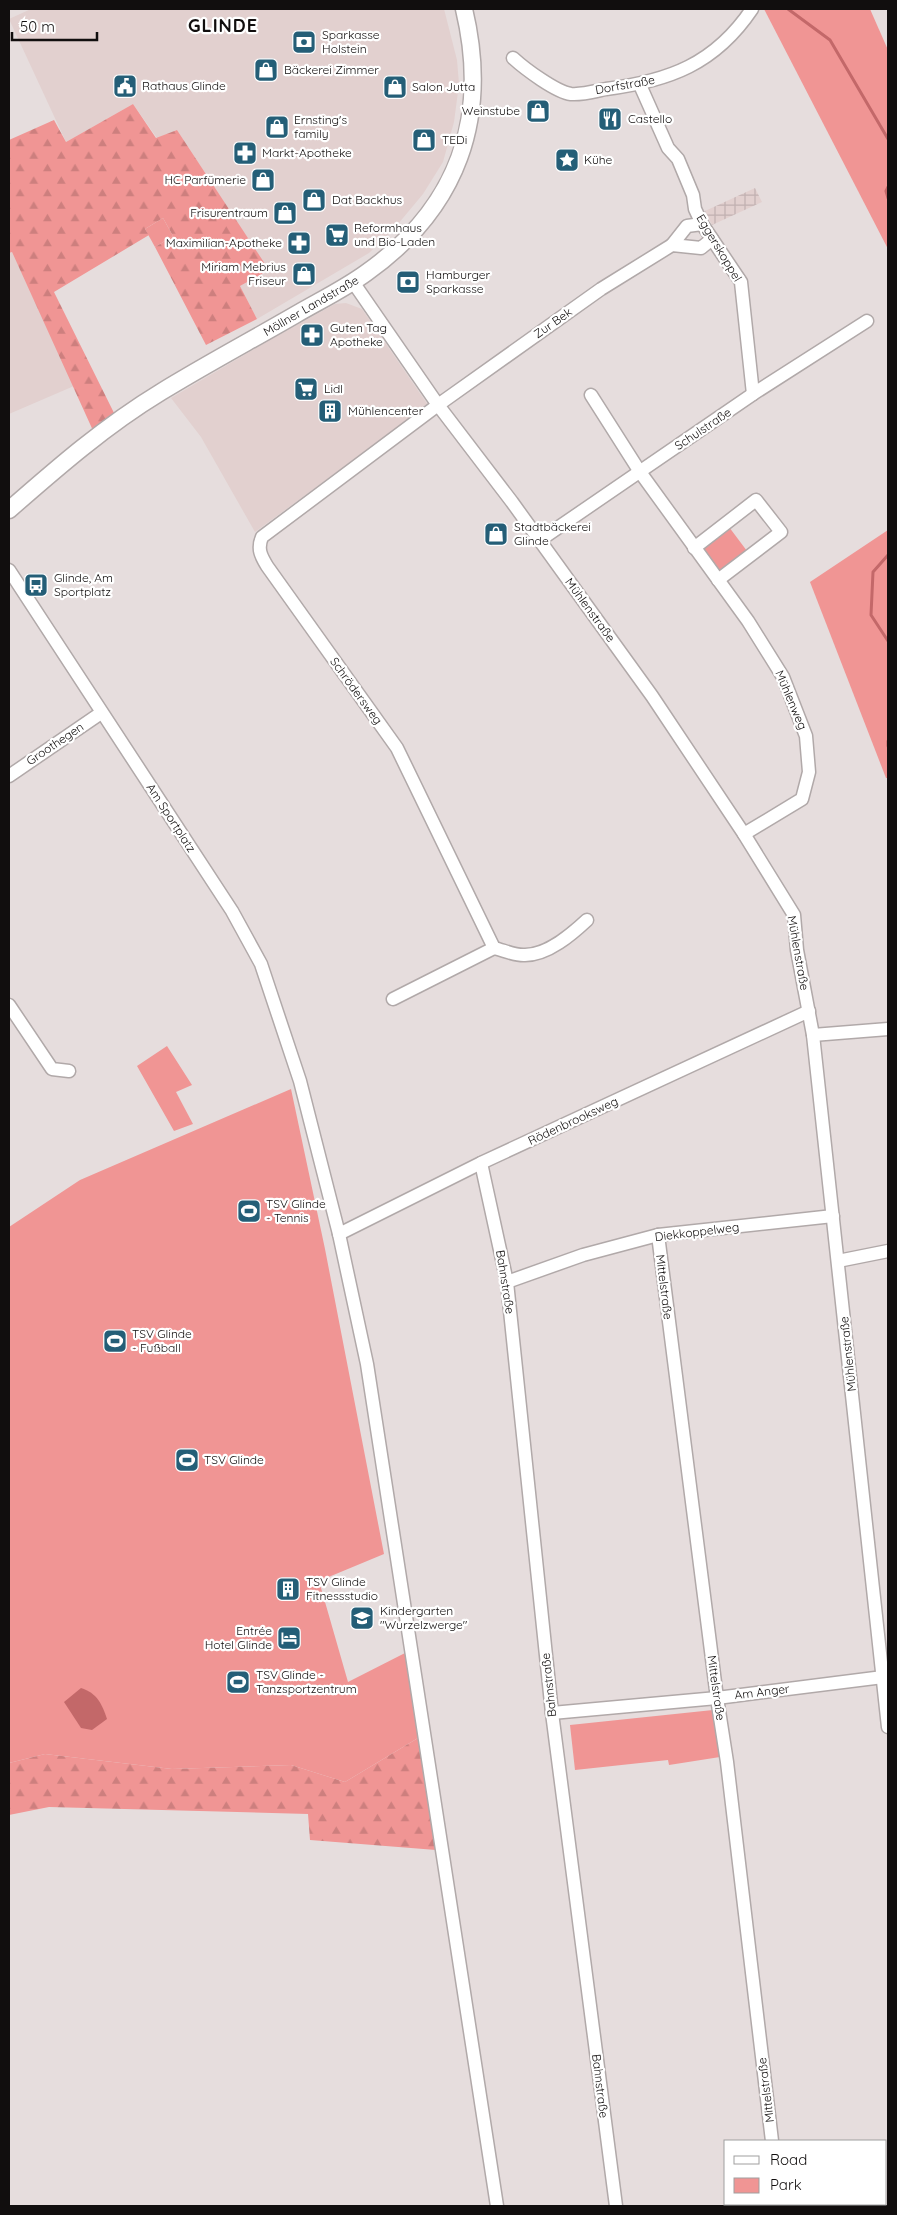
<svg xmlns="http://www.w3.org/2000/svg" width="897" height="2215" font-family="Quicksand,sans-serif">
	<defs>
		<pattern id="industrial-grid" width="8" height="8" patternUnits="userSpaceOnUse" patternTransform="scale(1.25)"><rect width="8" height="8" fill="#e2d0cf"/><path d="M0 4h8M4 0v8" fill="none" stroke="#c1b1b1"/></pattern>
		<pattern id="forest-firs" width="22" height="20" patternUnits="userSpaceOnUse" patternTransform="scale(1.25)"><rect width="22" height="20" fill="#f09594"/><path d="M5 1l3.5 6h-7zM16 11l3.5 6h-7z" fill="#cd7f7e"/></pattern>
	</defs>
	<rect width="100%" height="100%" fill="#e6dddd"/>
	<g fill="#e2d0cf">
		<polygon points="31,9 444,9 457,60 459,84 454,122 443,162 423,194 393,230 369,253 257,319 240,286 269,271 177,130 157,138 133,104 66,142 9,19"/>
		<polygon points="12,252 74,386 9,414 9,253"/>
		<polygon points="346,303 362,309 428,405 255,532 201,437 171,398 268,341 335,304"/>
	</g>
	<polygon fill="url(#industrial-grid)" points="755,188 762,202 712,225 705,211"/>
	<g fill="#f09594">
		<polygon points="764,9 870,9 888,50 888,249"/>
		<polygon points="163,218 173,236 155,247 145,229"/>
		<polygon points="726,523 750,555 718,580 694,548"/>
		<polygon points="888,530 888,778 886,778 810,582"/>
		<polygon points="167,1046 192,1085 176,1092 193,1124 174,1131 137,1066"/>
		<polygon points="291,1089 325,1249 384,1554 319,1581 348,1682 405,1653 418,1738 345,1782 291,1765 172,1769 45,1754 9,1763 9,1227 80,1180"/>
		<polygon points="713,1710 720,1757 669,1765 668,1760 575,1770 570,1725"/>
	</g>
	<g fill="url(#forest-firs)">
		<polygon points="133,104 156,138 177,130 269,270 240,286 257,319 206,345 155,247 173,236 163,218 145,229 149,235 54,292 117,419 95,435 12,252 9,253 9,140 54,120 66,142"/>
		<polygon points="418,1738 436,1850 310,1840 308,1814 49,1807 9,1815 9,1763 45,1754 172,1769 291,1765 345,1782"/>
	</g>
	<path fill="#c36869" d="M81,1688C97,1693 102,1704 107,1719L92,1730L81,1728L64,1702Z"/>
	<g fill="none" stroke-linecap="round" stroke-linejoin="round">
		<g stroke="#c36869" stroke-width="3">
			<polyline points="788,9 830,40 888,139"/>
			<polyline points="888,187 886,191 888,198"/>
			<polyline points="888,555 873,572 871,615 888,641"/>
			<polyline points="888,741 888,746"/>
		</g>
		<g stroke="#b1a9a9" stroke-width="15">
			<g id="minor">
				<path d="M513,58C525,69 556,92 571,94C582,95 596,91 606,89C669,81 715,64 752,9"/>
				<polyline points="640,85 668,148 678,159 693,195 695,209 702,224 741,282 753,394"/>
				<polyline points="672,245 687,226 702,224"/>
				<polyline points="353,282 438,405 512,502 652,696 744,834 794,915 797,950 813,1035 888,1727"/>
				<polyline points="591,395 640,472 748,621 783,677 806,736 809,772 802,799 744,834"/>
				<polyline points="540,540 753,394 867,321"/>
				<polyline points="694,548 756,500 781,532 718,580"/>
				<polyline points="9,570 232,911 261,964 300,1081 339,1234 367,1364 497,2206"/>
				<polyline points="9,776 101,713"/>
				<path d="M494,948C503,950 516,956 525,955C548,955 572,934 587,920"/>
				<path d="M393,999L494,948L397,748L267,566C261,556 257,549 262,537L438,405L601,289L672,245L701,248L712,239"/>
				<polyline points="9,1005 52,1069 69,1071"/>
				<polyline points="813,1035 888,1029"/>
				<polyline points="481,1163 507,1282 552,1713 616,2206"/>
				<polyline points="339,1234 481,1163 809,1011"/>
				<polyline points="658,1235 717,1698 727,1762 772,2141"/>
				<polyline points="838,1261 888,1251"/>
				<polyline points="507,1282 583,1255 658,1235 833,1216"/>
				<polyline points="552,1713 717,1698 883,1677"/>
				<polyline points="779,2204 780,2206"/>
			</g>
		</g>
		<g stroke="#b1a9a9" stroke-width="19">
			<path id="major" d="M9,510C57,468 105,426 161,392C205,365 250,341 295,315C319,301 344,289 366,273C458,208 490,118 464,9"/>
		</g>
		<use href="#minor" stroke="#fff" stroke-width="12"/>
		<use href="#major" stroke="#fff" stroke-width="16"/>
	</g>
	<defs>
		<g id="bank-square" transform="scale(1.25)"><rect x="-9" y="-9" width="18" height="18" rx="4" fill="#245e77" stroke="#fff"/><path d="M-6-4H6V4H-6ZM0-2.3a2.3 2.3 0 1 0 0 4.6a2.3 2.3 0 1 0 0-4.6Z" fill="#fff"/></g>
		<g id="shop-square" transform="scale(1.25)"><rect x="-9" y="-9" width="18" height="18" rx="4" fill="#245e77" stroke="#fff"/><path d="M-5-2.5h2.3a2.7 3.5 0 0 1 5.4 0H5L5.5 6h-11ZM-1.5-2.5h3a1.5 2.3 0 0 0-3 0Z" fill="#fff"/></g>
		<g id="civic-square" transform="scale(1.25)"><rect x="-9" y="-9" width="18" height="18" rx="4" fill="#245e77" stroke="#fff"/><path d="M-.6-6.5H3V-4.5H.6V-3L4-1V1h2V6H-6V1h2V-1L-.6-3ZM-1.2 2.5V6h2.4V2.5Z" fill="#fff"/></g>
		<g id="restaurant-square" transform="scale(1.25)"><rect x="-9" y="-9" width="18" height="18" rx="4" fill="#245e77" stroke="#fff"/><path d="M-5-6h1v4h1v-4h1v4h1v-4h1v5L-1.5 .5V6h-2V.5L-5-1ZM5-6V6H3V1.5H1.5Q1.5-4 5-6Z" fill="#fff"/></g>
		<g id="pharmacy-square" transform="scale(1.25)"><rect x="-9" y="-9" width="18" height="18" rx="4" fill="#245e77" stroke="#fff"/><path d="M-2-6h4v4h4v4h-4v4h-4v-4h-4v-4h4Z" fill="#fff"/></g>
		<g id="sight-square" transform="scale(1.25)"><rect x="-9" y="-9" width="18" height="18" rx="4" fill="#245e77" stroke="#fff"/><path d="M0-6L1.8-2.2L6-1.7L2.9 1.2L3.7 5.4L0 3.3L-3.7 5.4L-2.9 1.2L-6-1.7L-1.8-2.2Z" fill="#fff"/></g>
		<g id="supermarket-square" transform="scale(1.25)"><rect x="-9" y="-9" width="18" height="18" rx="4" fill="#245e77" stroke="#fff"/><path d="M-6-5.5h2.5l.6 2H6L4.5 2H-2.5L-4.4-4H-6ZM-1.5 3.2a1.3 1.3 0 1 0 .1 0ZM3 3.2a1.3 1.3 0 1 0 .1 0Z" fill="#fff"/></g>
		<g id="building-square" transform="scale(1.25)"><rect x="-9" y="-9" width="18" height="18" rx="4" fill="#245e77" stroke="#fff"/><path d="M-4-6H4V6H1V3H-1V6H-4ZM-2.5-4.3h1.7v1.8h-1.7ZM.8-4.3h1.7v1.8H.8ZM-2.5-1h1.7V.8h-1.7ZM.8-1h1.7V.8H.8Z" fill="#fff"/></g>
		<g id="bus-square" transform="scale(1.25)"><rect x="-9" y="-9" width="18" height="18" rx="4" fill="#245e77" stroke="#fff"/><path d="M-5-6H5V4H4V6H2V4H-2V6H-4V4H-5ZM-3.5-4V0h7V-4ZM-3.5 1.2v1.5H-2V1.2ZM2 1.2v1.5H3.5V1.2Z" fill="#fff"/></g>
		<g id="stadium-square" transform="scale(1.25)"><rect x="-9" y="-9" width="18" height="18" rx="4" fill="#245e77" stroke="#fff"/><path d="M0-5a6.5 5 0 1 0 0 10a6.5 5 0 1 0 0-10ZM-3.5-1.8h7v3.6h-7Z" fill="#fff"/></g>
		<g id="school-square" transform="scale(1.25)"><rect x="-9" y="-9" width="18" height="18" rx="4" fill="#245e77" stroke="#fff"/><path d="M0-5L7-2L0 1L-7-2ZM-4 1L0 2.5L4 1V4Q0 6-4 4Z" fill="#fff"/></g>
		<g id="hotel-square" transform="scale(1.25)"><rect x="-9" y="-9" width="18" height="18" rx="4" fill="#245e77" stroke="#fff"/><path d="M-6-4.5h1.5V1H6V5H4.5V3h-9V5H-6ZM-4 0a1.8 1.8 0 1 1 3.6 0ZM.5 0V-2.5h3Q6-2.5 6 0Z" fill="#fff"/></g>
	</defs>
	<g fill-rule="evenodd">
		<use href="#bank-square" x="304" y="42"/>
		<use href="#shop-square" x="266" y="70"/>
		<use href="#civic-square" x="125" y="86"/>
		<use href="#shop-square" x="395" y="87"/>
		<use href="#shop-square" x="538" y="111"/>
		<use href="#restaurant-square" x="610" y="119"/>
		<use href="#shop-square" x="277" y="127"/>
		<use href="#shop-square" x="424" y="140"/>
		<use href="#pharmacy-square" x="245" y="153"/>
		<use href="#sight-square" x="567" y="160"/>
		<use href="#shop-square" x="263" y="180"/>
		<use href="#shop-square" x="314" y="200"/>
		<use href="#shop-square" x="285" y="213"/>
		<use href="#supermarket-square" x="337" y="235"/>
		<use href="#pharmacy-square" x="299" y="243"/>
		<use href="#shop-square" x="304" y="274"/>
		<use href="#bank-square" x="408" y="282"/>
		<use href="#pharmacy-square" x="312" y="335"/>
		<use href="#supermarket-square" x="306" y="389"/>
		<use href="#building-square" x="330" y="411"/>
		<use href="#shop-square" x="496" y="534"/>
		<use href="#bus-square" x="36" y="585"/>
		<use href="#stadium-square" x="249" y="1211"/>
		<use href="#stadium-square" x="115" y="1341"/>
		<use href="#stadium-square" x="187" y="1460"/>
		<use href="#building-square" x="288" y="1589"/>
		<use href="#school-square" x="362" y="1618"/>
		<use href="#hotel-square" x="289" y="1638"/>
		<use href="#stadium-square" x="238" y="1682"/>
	</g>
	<g text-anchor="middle" stroke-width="4.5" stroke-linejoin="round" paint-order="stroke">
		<g font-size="12" fill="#110e0e" stroke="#fff" text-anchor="start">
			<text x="322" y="39">Sparkasse<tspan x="322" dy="14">Holstein</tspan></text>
			<text x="284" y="74">Bäckerei Zimmer</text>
			<text x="142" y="90">Rathaus Glinde</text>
			<text x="412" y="91">Salon Jutta</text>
			<text x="520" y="115" text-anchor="end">Weinstube</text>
			<text x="628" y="123">Castello</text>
			<text x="294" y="124">Ernsting's<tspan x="294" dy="14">family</tspan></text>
			<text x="442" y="144">TEDi</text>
			<text x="262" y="157">Markt-Apotheke</text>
			<text x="584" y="164">Kühe</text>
			<text x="246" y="184" text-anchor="end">HC Parfümerie</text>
			<text x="332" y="204">Dat Backhus</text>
			<text x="268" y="217" text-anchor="end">Frisurentraum</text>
			<text x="354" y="232">Reformhaus<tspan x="354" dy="14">und Bio-Laden</tspan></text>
			<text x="282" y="247" text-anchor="end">Maximilian-Apotheke</text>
			<text x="286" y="271" text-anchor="end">Miriam Mebrius<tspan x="286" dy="14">Friseur</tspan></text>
			<text x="426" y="279">Hamburger<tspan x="426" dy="14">Sparkasse</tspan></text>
			<text x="330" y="332">Guten Tag<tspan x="330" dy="14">Apotheke</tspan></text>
			<text x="324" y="393">Lidl</text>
			<text x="348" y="415">Mühlencenter</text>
			<text x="514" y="531">Stadtbäckerei<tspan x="514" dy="14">Glinde</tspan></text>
			<text x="54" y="582">Glinde, Am<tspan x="54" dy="14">Sportplatz</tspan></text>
			<text x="266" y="1208">TSV Glinde<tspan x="266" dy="14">- Tennis</tspan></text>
			<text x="132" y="1338">TSV Glinde<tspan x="132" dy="14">- Fußball</tspan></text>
			<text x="204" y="1464">TSV Glinde</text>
			<text x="306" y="1586">TSV Glinde<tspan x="306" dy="14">Fitnessstudio</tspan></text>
			<text x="380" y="1615">Kindergarten<tspan x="380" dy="14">"Wurzelzwerge"</tspan></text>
			<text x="272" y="1635" text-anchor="end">Entrée<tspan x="272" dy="14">Hotel Glinde</tspan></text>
			<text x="256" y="1679">TSV Glinde -<tspan x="256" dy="14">Tanzsportzentrum</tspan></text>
		</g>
		<g font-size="12" fill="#110e0e" stroke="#fff">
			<text transform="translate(625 85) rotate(-10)" y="4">Dorfstraße</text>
			<text transform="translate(719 248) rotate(59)" y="4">Eggerskoppel</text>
			<text transform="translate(311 306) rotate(-30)" y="4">Möllner Landstraße</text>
			<text transform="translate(553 323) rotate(-35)" y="4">Zur Bek</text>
			<text transform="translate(703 429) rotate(-34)" y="4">Schulstraße</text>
			<text transform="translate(590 610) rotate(54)" y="4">Mühlenstraße</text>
			<text transform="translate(356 691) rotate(54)" y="4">Schrödersweg</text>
			<text transform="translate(791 700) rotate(67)" y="4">Mühlenweg</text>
			<text transform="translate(55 744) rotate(-34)" y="4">Groothegen</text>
			<text transform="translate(171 818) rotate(57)" y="4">Am Sportplatz</text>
			<text transform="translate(798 953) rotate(80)" y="4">Mühlenstraße</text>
			<text transform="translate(573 1121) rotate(-25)" y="4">Rödenbrooksweg</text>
			<text transform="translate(697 1232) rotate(-7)" y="4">Diekkoppelweg</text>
			<text transform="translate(505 1282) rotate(81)" y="4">Bahnstraße</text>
			<text transform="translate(664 1287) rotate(83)" y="4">Mittelstraße</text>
			<text transform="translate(848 1354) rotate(-96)" y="4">Mühlenstraße</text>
			<text transform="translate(549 1685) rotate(-96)" y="4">Bahnstraße</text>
			<text transform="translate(716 1688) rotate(82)" y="4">Mittelstraße</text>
			<text transform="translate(762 1692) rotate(-7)" y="4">Am Anger</text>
			<text transform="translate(600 2086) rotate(83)" y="4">Bahnstraße</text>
			<text transform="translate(766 2090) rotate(-97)" y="4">Mittelstraße</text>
		</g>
		<g font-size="18" font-weight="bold" letter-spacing="1" fill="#110e0e" stroke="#fff">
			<text x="223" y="32">GLINDE</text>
		</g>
	</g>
	<rect width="897" height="2215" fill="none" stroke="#110e0e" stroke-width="20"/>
	<rect x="724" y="2140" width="162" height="65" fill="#ffffff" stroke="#a09f9f"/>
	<rect x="734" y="2156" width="25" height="8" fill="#ffffff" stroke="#a09f9f"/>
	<text x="770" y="2165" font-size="15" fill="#110e0e">Road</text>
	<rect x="734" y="2178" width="25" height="15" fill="#f09594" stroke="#a09f9f"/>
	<text x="770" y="2190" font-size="15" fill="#110e0e">Park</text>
	<path d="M12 32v8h85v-8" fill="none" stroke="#110e0e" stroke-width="2.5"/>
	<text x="20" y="32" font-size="15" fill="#110e0e" stroke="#ffffff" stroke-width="4" paint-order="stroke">50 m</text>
</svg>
